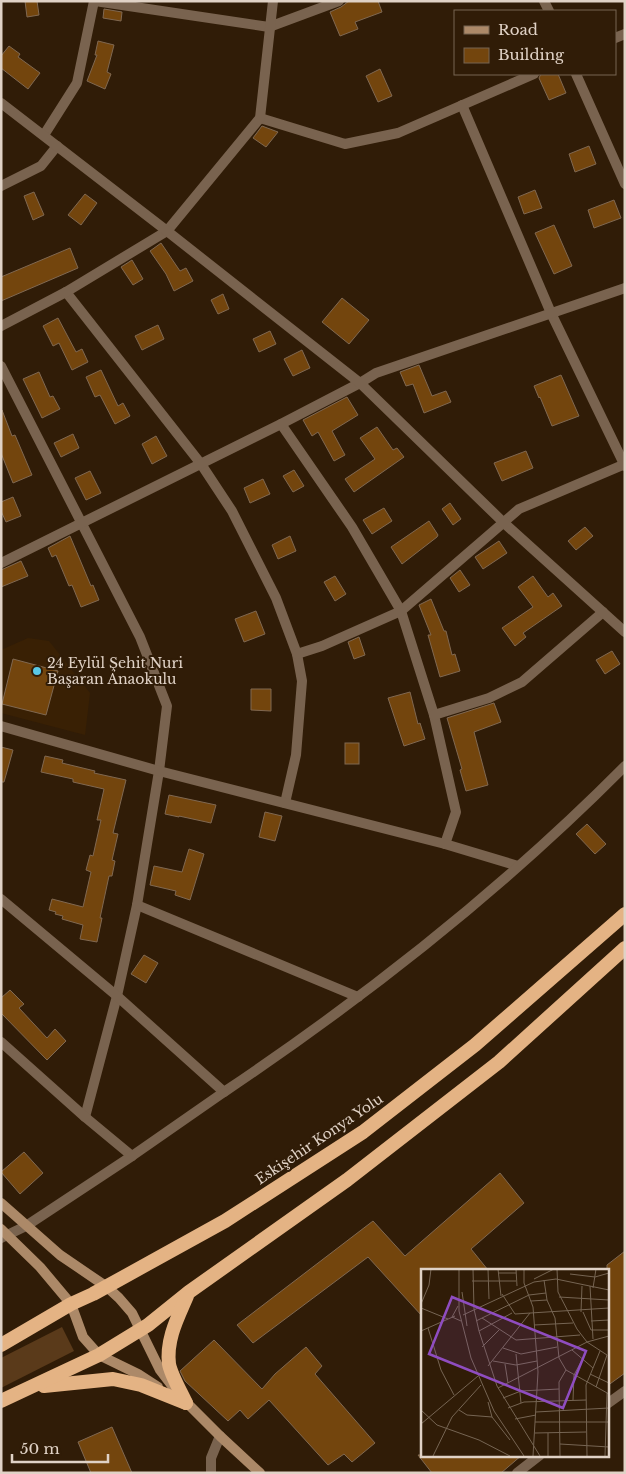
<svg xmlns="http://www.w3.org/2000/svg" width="626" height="1474" font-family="'Libre Baskerville',serif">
	<rect width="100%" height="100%" fill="#301c07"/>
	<polygon fill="#392004" points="28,638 49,641 90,693 85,735 1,713 1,650"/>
	<polygon fill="#5a3a1a" points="62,1327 74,1351 1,1388 1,1358"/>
	<g fill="#73450d" stroke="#806851">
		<polygon points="25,1 37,1 39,15 27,17"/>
		<polygon points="349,1 378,1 382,12 355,22 358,29 340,36 330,12 341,7"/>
		<polygon points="104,9 122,12 121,21 103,18"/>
		<polygon points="98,41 114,45 107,72 111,74 105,89 87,81 97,55 95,55"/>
		<polygon points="9,46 20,54 18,57 40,73 28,89 1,68 1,56"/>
		<polygon points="380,69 392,96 378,102 366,76"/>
		<polygon points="541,74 558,74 566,93 549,100 539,78"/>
		<polygon points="262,126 278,132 266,147 253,138"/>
		<polygon points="589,146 596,164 575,172 569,154"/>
		<polygon points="535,190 542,208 524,214 518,197"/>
		<polygon points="34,192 44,215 33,220 24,196"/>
		<polygon points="85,194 97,203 81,225 68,215"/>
		<polygon points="614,200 621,218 594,228 588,210"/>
		<polygon points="554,225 572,266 554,274 535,233"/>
		<polygon points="161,243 180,271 186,268 193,281 174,291 166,274 150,251"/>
		<polygon points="70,248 78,268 1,301 1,277"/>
		<polygon points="132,260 143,279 133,285 121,267"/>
		<polygon points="223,294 229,309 218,314 211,300"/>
		<polygon points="342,298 369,320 349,344 322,322"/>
		<polygon points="58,318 76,352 82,349 88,362 72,370 59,343 53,346 43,326"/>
		<polygon points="158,325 164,339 142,350 135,336"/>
		<polygon points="270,331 276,344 259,352 253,339"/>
		<polygon points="302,350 310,368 293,376 284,359"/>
		<polygon points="419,365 432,396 446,391 451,402 424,413 413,384 406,386 400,372"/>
		<polygon points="101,370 118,406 123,403 130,416 115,424 100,395 95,397 86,377"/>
		<polygon points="39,372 50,397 53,396 60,409 42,418 23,379"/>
		<polygon points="561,375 579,416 552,426 540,397 539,398 534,386"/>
		<polygon points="347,397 358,415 332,431 345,455 334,461 318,432 312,436 303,420"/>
		<polygon points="2,410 12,436 15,435 32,475 13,483 1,453"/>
		<polygon points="377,427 393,450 397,448 404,457 354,492 345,479 375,459 360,438"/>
		<polygon points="73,434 79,448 61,457 54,443"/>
		<polygon points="156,436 167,456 152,464 142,444"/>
		<polygon points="526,451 533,468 502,481 494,463"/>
		<polygon points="294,470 304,486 293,492 283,476"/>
		<polygon points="90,471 101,493 86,500 75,478"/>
		<polygon points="263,479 270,494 250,503 244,488"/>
		<polygon points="13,497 21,516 6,522 1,511 1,502"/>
		<polygon points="450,503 461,519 453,525 442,509"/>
		<polygon points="384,508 392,521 372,534 363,520"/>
		<polygon points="429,521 438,535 437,537 402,564 391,547"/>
		<polygon points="585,527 593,536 576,550 568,541"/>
		<polygon points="70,536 91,586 93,585 99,600 81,607 72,585 69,586 56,555 52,557 48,548"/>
		<polygon points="290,536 296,551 278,559 272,545"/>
		<polygon points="499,541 507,553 483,569 475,557"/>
		<polygon points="21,561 28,576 1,587 1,570"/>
		<polygon points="460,570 470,585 459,592 450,578"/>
		<polygon points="335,576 346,594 335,601 324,582"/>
		<polygon points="533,576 548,597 553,593 562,606 523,633 526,637 515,646 502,628 533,607 518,587"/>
		<polygon points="431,599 444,631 446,631 452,655 455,654 460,671 440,677 428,635 431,635 419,605"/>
		<polygon points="256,611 265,634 244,642 235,619"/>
		<polygon points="359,637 365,655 354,659 348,642"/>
		<polygon points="612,651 620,664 605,674 596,660"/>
		<polygon points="13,659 58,671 46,715 2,704"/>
		<polygon points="251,689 271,689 271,711 251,710"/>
		<polygon points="410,692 418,724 420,723 425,739 404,746 388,698"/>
		<polygon points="494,703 501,722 474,732 488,785 466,791 460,770 462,769 447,718"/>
		<rect x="345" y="743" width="14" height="21"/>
		<polygon points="1,747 13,750 4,782 1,782"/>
		<polygon points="45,756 63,760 62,763 95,771 94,773 126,780 113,833 118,834 112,860 115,861 112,876 109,876 100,918 102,918 97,942 80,939 83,925 62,919 63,916 55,914 56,912 49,910 52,899 83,907 91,872 86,870 90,855 93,856 101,820 97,820 104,789 73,782 73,779 41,772"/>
		<polygon points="169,795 216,805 211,823 179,816 179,817 165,814"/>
		<polygon points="265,812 282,816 275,841 259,837"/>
		<polygon points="587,824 606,844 595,854 576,834"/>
		<polygon points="189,849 204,854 190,900 175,895 176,891 150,885 154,866 182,872"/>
		<polygon points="144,955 158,963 146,983 131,974"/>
		<polygon points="10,990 24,1004 19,1008 47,1038 55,1029 66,1041 47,1060 1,1013 1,998"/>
		<polygon points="24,1152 43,1173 20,1194 1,1172"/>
		<polygon points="500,1173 524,1203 471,1249 488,1270 422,1270 422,1316 368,1257 253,1343 237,1325 373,1221 405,1256"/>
		<polygon points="625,1251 625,1373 607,1386 607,1265"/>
		<polygon points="214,1340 262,1389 275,1374 306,1347 322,1366 315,1374 375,1443 352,1462 344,1454 328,1465 269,1400 248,1419 240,1410 228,1421 185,1381 180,1371"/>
		<polygon points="112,1427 132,1473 91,1473 78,1442"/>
		<polygon points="418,1455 522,1455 501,1473 432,1473"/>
	</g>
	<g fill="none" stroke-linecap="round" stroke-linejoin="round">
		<g stroke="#79634f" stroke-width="10">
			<polyline points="95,1 269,27 339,1"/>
			<polyline points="544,1 549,11"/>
			<polyline points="615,38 625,34"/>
			<polyline points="576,74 625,184"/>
			<polyline points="462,105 551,313 625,466"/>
			<polyline points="260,118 345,144 398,133 534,74"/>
			<polyline points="44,135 77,83 94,1"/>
			<polyline points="1,186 41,166 57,146"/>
			<polyline points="66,292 201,464 232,511 276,598 297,654 302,681 296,755 285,803"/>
			<polyline points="1,326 66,292 167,231 260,118 273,1"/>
			<polyline points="1,366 140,637 167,706 159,771 137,905 117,996 85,1117"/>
			<polyline points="281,424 352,527 401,611 434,715 456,812 445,844"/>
			<polyline points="1,563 281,424 360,383 376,373 625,288"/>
			<polyline points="297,654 322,646 401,611 519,509 625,464"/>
			<polyline points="434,715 489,698 522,682 603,612"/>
			<polyline points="1,726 159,771 445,844 518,866"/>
			<path d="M1,899L117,996L224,1092C367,996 504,888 625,766"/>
			<polyline points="137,905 358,997"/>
			<polyline points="1,1042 85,1117 132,1156"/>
			<polyline points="1,1238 26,1226 132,1156 224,1092"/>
			<polyline points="607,1404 625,1391"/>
			<polyline points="211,1473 211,1458 220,1436"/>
			<polyline points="517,1473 540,1455"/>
		</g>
		<polyline stroke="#79634f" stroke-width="10" points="1,103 167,231 360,383 504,523 625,632"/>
		<g stroke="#ac8968" stroke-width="10">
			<polyline points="1,1203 60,1255 107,1287 119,1298 132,1313 160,1370 173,1387"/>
			<polyline points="1,1229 40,1267 71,1304 83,1337 99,1355 138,1374 158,1387"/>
			<polyline points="182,1398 220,1436 260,1473"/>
		</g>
		<g stroke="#e4b384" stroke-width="14">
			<polyline points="1,1345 71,1304 93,1294 225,1221 363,1132 475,1045 625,914"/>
			<polyline points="44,1386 113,1379 141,1385 186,1403"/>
			<polyline points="1,1401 99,1355 148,1325 189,1292 347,1180 499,1062 625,948"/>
			<path d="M186,1403C181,1392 171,1375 169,1364C166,1339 178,1317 187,1296"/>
		</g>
	</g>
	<circle fill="#59c8e5" stroke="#301c07" stroke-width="2" cx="37" cy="671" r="5"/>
	<g text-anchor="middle" stroke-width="4" stroke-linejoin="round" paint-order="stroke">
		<g font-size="14" fill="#e0d2c6" stroke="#301c07" text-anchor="start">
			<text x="47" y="668">24 Eylül Şehit Nuri<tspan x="47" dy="16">Başaran Anaokulu</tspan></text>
		</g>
		<g font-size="14" fill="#e0d2c6" stroke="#301c07">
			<text transform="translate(319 1139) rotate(-34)" y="5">Eskişehir Konya Yolu</text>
		</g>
	</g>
	<g transform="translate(421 1269)">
		<rect width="188" height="188" fill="#301c07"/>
		<path fill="none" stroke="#766553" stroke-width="1" d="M38,0V42L50,89L73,142L103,187M52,0L53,40L58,62M67,0L68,30M77,0L80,27M95,0L96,17M103,0V14L112,38L117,103L112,187M136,0L137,23L156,60L166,73L186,86L175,118M77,4H95M149,5L174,8L188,4M113,10L133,0M123,11L126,31L134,49L138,89L145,101L188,125M51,12H95M169,17L172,70M172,19L175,0M41,23L46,57M81,25L94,45L188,39M138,28L188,31M110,32L126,31M0,35L8,16L10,0M37,37L31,48L40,52M0,39L27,50M160,43L161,17M162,43L170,61H188M91,44L58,62L76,117L119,187M42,46L113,13L135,10L188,21M61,49L95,71L159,66M55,52L108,26L125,24M170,52L188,51M113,56L152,54M7,59L20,101L33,126M0,62L34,47M61,78L78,61M82,79L100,85L136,78M151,81L172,99M95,85L100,134M72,92L95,96L116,92M84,95L87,114M67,97L109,44M169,105L188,114M77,119L166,73L188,67M82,129L100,122L138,120M152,131L153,106L161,91M67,133L71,148L89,171M87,139L103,133L165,131M0,141L16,156L58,171L89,187M38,141L46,146L71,148M115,143L188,139M94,150L115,146M114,153H188M0,155L57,107M114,164L165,163M139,175L188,178M12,187L31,148L60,116M127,187V164M139,187L138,113L145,101M166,187L165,116L179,82M184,187L186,124"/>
		<path fill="#8f4dc0" fill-opacity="0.15" stroke="#8f4dc0" stroke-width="2.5" d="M31,28L165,82L142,139L8,85Z"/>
		<rect width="188" height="188" fill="none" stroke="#e0d2c6" stroke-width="2.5"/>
	</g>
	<rect width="626" height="1474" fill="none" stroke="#e0d2c6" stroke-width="5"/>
	<rect x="454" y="10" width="162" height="65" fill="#301c07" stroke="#766553"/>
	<rect x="464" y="26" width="25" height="8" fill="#ac8968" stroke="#766553"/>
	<text x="498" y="35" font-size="15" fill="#e0d2c6">Road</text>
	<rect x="464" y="48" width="25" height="15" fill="#73450d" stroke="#766553"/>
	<text x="498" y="60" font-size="15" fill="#e0d2c6">Building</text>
	<path d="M12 1454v8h96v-8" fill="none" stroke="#e0d2c6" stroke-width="2.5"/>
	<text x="20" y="1454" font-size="15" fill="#e0d2c6" stroke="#301c07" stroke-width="4" paint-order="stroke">50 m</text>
</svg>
